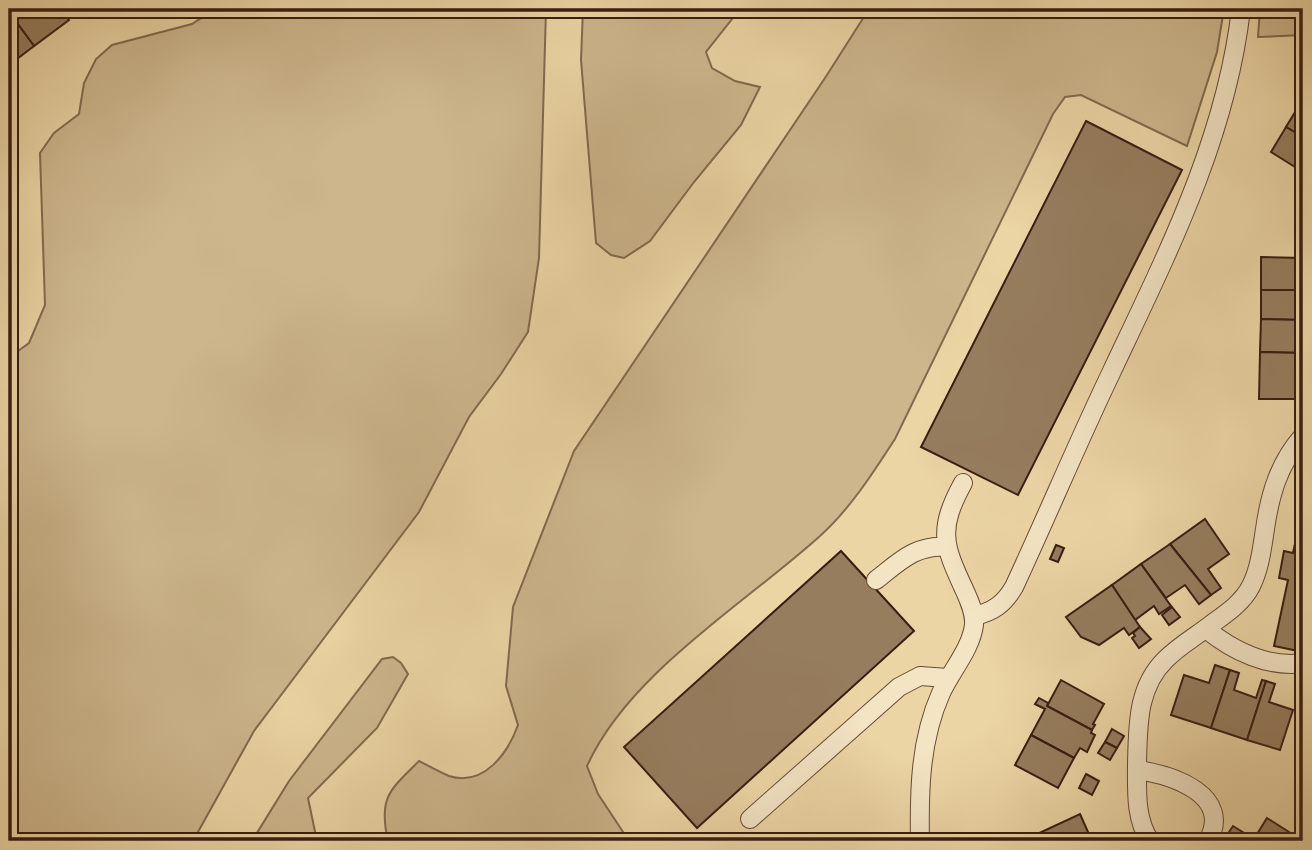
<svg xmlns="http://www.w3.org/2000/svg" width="1312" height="850" font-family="Alegreya,serif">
	<rect width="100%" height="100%" fill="#ecd5a5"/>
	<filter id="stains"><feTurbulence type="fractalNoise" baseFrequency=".00286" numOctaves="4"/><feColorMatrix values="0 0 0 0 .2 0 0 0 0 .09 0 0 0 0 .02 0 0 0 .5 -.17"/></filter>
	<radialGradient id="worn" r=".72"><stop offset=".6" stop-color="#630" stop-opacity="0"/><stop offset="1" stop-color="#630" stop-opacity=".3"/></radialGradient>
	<g fill="#cdb68c" stroke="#826a4e" stroke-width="2">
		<polygon points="215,9 546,9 539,258 528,332 501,374 469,417 419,512 254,731 193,841 9,841 9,349 18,351 29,343 45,305 40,153 54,133 79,114 84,83 96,59 112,45 192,24"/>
		<polygon points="583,9 740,9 706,52 712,68 735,81 760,87 741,125 694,182 650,241 624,258 611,255 596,243 581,60"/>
		<path d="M869,9H1224L1217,52L1187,146L1081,95L1065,97L1053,114L895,439C873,473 850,509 820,536C746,603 629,673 587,766L598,794L629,841H388C378,797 390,790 419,761C429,766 439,772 449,776C484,787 508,753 518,725L506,686L513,607L574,451L825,78Z"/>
		<polygon points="1260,9 1303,9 1303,35 1258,37"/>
		<polygon points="393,657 401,663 408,674 377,728 308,798 317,841 252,841 289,781 382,659"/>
	</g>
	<g fill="#967d5e" stroke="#381d11" stroke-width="2">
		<polygon points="61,9 69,20 34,46 9,12 10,9"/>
		<polygon points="9,12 34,46 9,65"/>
		<polygon points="1303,99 1303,137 1286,127"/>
		<polygon points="1086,121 1182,170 1018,495 921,447"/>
		<polygon points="1286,127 1303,137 1303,172 1271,152"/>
		<polygon points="9,217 11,217 12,249 9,249"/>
		<polygon points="9,249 12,249 13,284 9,284"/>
		<polygon points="1261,257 1303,258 1303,290 1261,290"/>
		<polygon points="1261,290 1303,290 1303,320 1261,319"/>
		<polygon points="1261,319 1303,320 1303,353 1260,352"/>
		<polygon points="1260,352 1303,353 1303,399 1259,399"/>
		<polygon points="1303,506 1303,652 1274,646 1288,580 1279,578 1284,551 1293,553"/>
		<polygon points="1205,519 1229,554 1208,569 1221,588 1211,595 1170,544"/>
		<polygon points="1170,544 1211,595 1199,604 1185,585 1166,598 1141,564"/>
		<polygon points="1056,545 1064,548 1058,562 1050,559"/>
		<polygon points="841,551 914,631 697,828 624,747"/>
		<polygon points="1141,564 1171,606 1159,614 1154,606 1135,620 1112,585"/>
		<polygon points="1112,585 1140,627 1129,635 1124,628 1099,645 1081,637 1066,617"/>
		<polygon points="1172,607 1180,617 1169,625 1162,615"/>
		<polygon points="1140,627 1151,639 1139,648 1132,638 1135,636 1133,633"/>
		<polygon points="1215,665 1230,670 1211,728 1171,715 1184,675 1209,683"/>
		<polygon points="1230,670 1239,673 1234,690 1256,698 1262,680 1266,681 1247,740 1211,728"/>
		<polygon points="1061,680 1104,704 1093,724 1095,725 1092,730 1047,706"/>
		<polygon points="1266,681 1275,684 1269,702 1293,710 1280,750 1247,740"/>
		<polygon points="1039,698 1048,703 1047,706 1092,730 1091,733 1095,735 1087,752 1080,748 1074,758 1031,735 1045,709 1035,704"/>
		<polygon points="1112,729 1124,736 1117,748 1105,742"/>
		<polygon points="1031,735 1074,758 1058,788 1015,765"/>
		<polygon points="1105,742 1117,748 1110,760 1098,753"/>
		<polygon points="1086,774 1099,781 1092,795 1079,788"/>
		<polygon points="1080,814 1092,841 1038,841 1035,835"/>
		<polygon points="1267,818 1303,841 1231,841 1225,838 1233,826 1254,839"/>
	</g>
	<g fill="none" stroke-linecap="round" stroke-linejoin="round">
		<g stroke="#654b36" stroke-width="20">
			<g id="lane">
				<path d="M876,580C899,562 916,544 947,547"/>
				<path d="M974,616C993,612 1004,604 1014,587C1047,516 1077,444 1111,373C1166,256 1226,140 1241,9"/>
				<path d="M1206,629C1233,651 1268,668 1303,663"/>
				<path d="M1137,770C1173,775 1233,795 1208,841"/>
				<polyline points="750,819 899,687 920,676 948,678"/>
				<path d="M920,841C919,791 920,740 941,693C951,671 971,649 974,625C975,613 969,600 964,589C943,544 938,529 963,483"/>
				<path d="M1150,841C1135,819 1137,790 1137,764C1138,725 1137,687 1166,659C1180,645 1198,635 1213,623C1227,613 1243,602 1251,586C1260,568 1262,548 1265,529C1270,494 1279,463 1303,436"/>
			</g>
		</g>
		<use href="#lane" stroke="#f3e4c4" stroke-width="18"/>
	</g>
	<rect width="1312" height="850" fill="none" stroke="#ecd5a5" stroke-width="35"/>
	<rect x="10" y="10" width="1291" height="829" fill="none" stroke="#381d11" stroke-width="3.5"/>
	<rect x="18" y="18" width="1277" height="815" fill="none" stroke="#381d11" stroke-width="2"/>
	<rect width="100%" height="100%" filter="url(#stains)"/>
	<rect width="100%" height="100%" fill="url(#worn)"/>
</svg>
